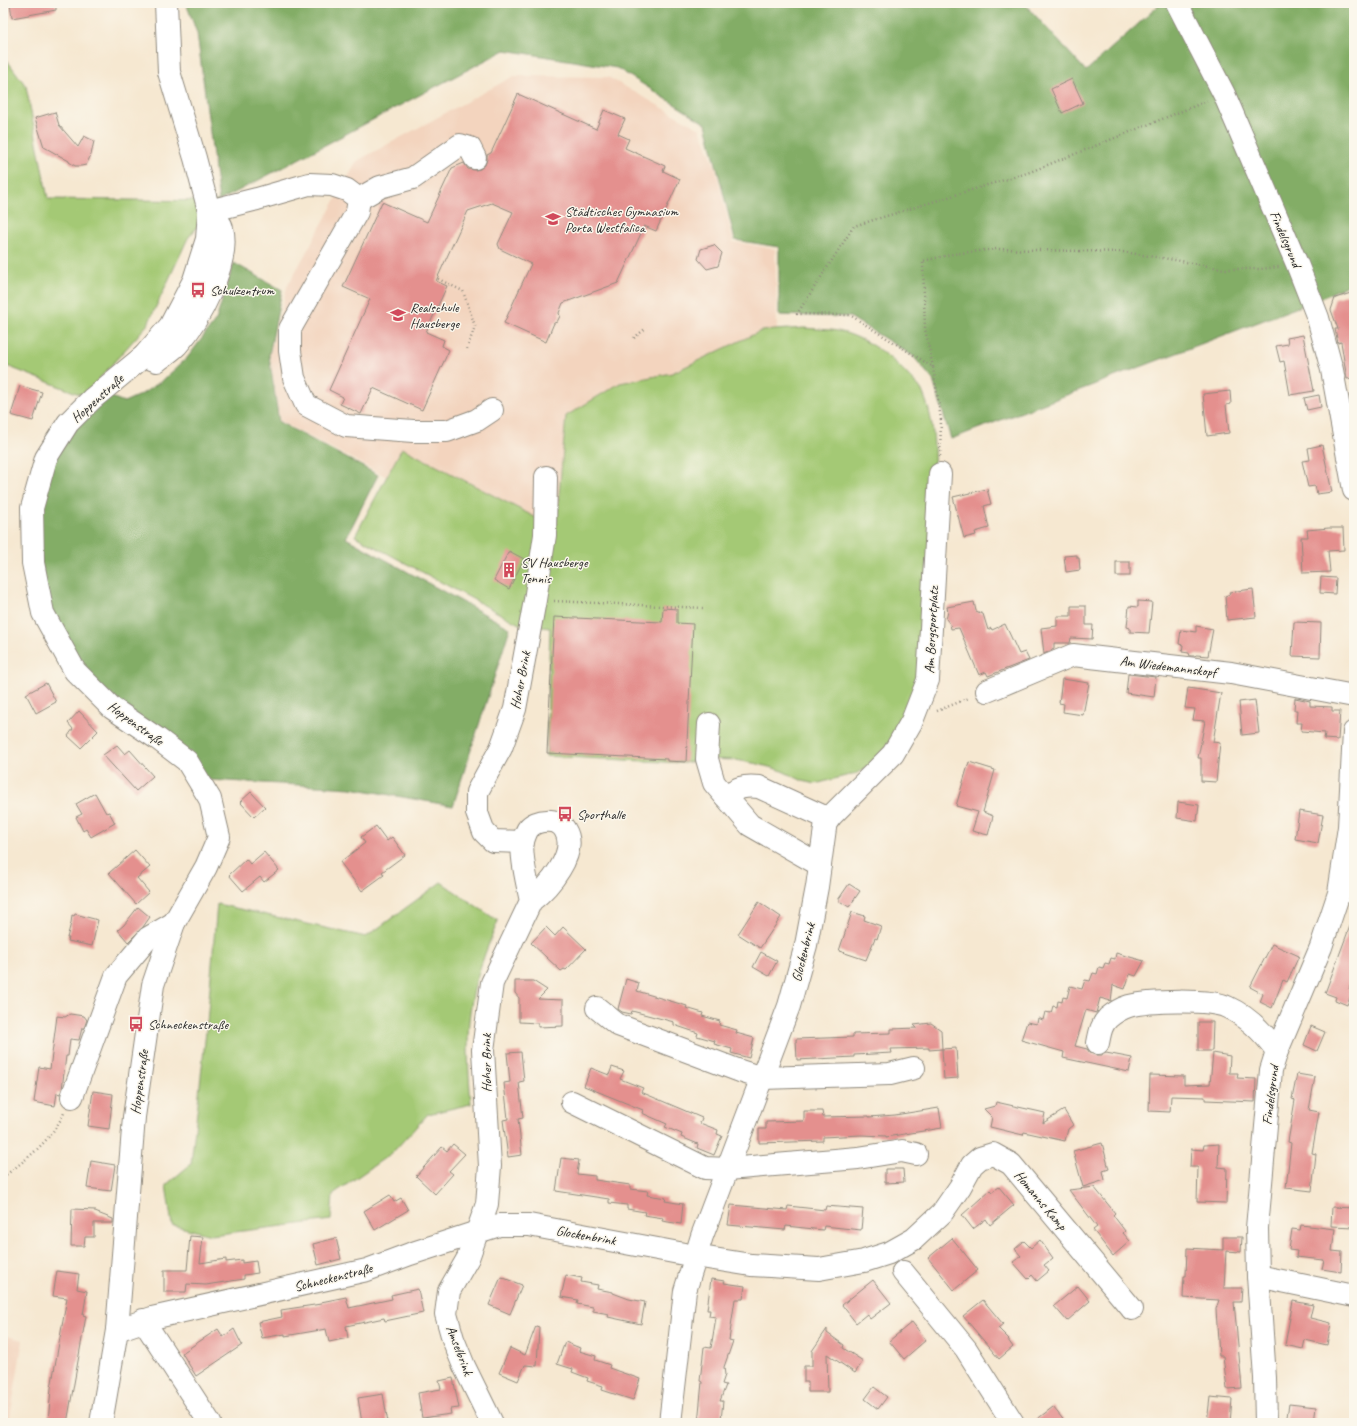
<svg xmlns="http://www.w3.org/2000/svg" width="1357" height="1426" font-family="Caveat,sans-serif">
	<rect width="100%" height="100%" fill="#fbf7ec"/>
	<filter id="ink" filterUnits="userSpaceOnUse"><feTurbulence type="fractalNoise" baseFrequency=".025" numOctaves="2"/><feDisplacementMap in="SourceGraphic" scale="8" xChannelSelector="R" yChannelSelector="G"/><feConvolveMatrix kernelMatrix="1 2 1 2 8 2 1 2 1" color-interpolation-filters="sRGB"/></filter>
	<filter id="wash" filterUnits="userSpaceOnUse"><feTurbulence type="fractalNoise" baseFrequency=".012" numOctaves="4" result="noise"/><feDisplacementMap in="SourceGraphic" scale="16" xChannelSelector="R" yChannelSelector="G"/><feGaussianBlur stdDeviation="0.9" result="paint"/><feColorMatrix in="noise" values="0 0 0 0 0 0 0 0 0 0 0 0 0 0 0 0 0 1.4 0 .05"/><feComposite in="paint" operator="in"/></filter>
	<g filter="url(#wash)">
		<rect width="100%" height="100%" fill="#f6e8d1"/>
		<g fill="#f3d4be">
			<polygon points="514,76 608,77 700,129 715,166 733,242 775,249 777,330 761,331 672,373 620,383 566,416 556,528 402,448 387,477 280,421 270,354 287,287 357,161"/>
			<polygon points="3,1335 23,1340 9,1423 3,1423"/>
		</g>
		<g fill="#a4c974" stroke="#687a50">
			<polygon points="3,55 26,86 48,199 219,201 188,238 148,324 84,396 7,366 3,379"/>
			<path d="M804,328C813,329 822,329 831,330C859,333 887,353 906,373C911,379 919,385 922,391C934,417 935,447 934,475L923,680L911,719L873,763L857,773L815,784L803,781L780,770L758,764L736,760L707,759L684,763L546,756L550,628L519,624L355,536L402,448L556,528L566,416L620,383L672,373L761,331Z"/>
			<path d="M441,882L498,921C486,950 474,980 470,1012C466,1041 469,1075 471,1104L428,1114L392,1153L333,1194L331,1220L211,1235L172,1225L166,1185L191,1164L207,1023L217,904L366,937Z"/>
		</g>
		<g fill="#83ad66" stroke="#576c48">
			<polygon points="186,3 1024,3 1086,71 1158,6 1156,3 1354,3 1354,282 1319,299 951,439 933,380 913,356 850,317 779,315 779,247 735,240 706,124 617,68 505,50 219,201 197,33"/>
			<polygon points="234,263 282,290 269,355 279,422 378,475 346,538 510,628 453,806 351,788 209,780 78,667 48,616 35,510 50,460 75,426 109,396 124,402 142,394 163,380 187,358 216,320"/>
		</g>
		<g id="blocks">
			<g fill="#e4908e">
				<polygon points="10,3 56,3 56,10 12,18"/>
				<polygon points="1072,79 1083,103 1062,113 1051,89"/>
				<polygon points="518,94 596,129 604,110 625,119 618,134 629,139 625,148 665,166 663,171 680,179 656,231 644,226 644,227 618,283 563,303 559,313 560,316 557,322 554,323 546,342 504,323 531,264 500,249 498,244 513,212 492,203 468,211 436,281 447,286 426,332 444,340 442,346 449,350 422,410 373,388 361,414 340,404 343,397 329,390 370,299 343,287 382,202 427,222 452,168 464,163 468,169 475,170 480,169 485,165 487,159 487,155 491,153"/>
				<polygon points="55,112 59,125 78,147 84,136 94,141 91,155 86,165 81,166 75,166 69,162 69,161 44,147 35,118"/>
				<polygon points="714,245 722,253 718,266 707,269 698,259 701,249"/>
				<polygon points="1354,292 1354,378 1347,379 1341,342 1338,343 1335,329 1338,329 1331,310 1335,298"/>
				<polygon points="1303,335 1314,391 1290,395 1284,361 1280,362 1276,346 1288,344 1287,338"/>
				<polygon points="20,386 42,392 33,421 11,415"/>
				<polygon points="1230,391 1231,404 1226,405 1229,433 1207,436 1203,394"/>
				<polygon points="1319,395 1321,407 1307,410 1304,398"/>
				<polygon points="1322,445 1332,492 1317,494 1315,486 1308,487 1302,461 1310,460 1308,448"/>
				<polygon points="987,489 991,504 984,506 989,528 975,532 976,535 964,538 953,497"/>
				<polygon points="1329,528 1343,528 1344,550 1328,551 1330,572 1303,573 1301,537 1308,537 1307,530"/>
				<polygon points="509,551 524,559 509,589 494,580"/>
				<polygon points="1077,555 1077,558 1079,558 1080,570 1066,572 1064,556"/>
				<rect x="1116" y="562" width="14" height="14"/>
				<polygon points="1321,577 1336,578 1335,594 1320,593"/>
				<polygon points="1253,589 1256,617 1227,620 1225,596 1230,594 1229,592"/>
				<polygon points="1138,601 1152,602 1149,633 1130,632 1130,628 1127,627 1129,606 1138,607"/>
				<polygon points="974,602 976,611 983,614 988,630 991,628 992,630 1005,624 1019,654 1025,652 1029,660 988,676 986,672 979,675 959,628 951,629 950,624 946,619 948,612 947,607"/>
				<polygon points="1071,606 1086,606 1086,625 1093,625 1092,639 1071,638 1070,643 1054,643 1054,649 1044,654 1041,628 1057,626 1057,616 1071,616"/>
				<polygon points="663,608 677,609 677,623 693,624 686,762 667,761 667,759 547,753 554,617 662,622"/>
				<polygon points="1294,622 1321,623 1320,657 1292,656"/>
				<polygon points="1196,626 1213,629 1208,656 1196,655 1195,656 1190,656 1189,653 1182,652 1183,645 1179,644 1181,630 1196,632"/>
				<polygon points="1128,674 1156,677 1154,697 1126,693"/>
				<polygon points="1062,679 1089,683 1083,715 1063,712 1064,704 1059,703"/>
				<polygon points="46,683 56,702 36,713 26,694"/>
				<polygon points="1188,688 1221,693 1213,742 1220,743 1216,782 1201,781 1201,758 1198,758 1205,721 1193,720 1195,709 1185,708"/>
				<polygon points="1295,698 1310,701 1310,706 1332,707 1332,711 1340,711 1338,740 1324,739 1325,733 1301,731 1302,723 1296,723 1297,710 1294,710"/>
				<polygon points="1255,700 1259,733 1242,735 1239,702"/>
				<polygon points="79,711 98,731 81,748 68,736 73,729 68,723"/>
				<polygon points="117,745 125,754 130,750 153,776 136,791 103,755"/>
				<polygon points="969,762 995,770 983,812 993,816 988,835 972,831 978,812 956,806"/>
				<polygon points="251,792 265,807 254,817 240,802"/>
				<polygon points="95,793 106,813 109,812 115,823 91,837 86,829 83,831 76,817 82,814 76,804"/>
				<polygon points="1178,802 1199,805 1197,821 1177,818"/>
				<polygon points="1299,811 1323,815 1318,843 1295,839"/>
				<polygon points="376,826 387,841 392,837 405,855 382,872 384,875 362,891 340,862 365,843 361,837"/>
				<polygon points="135,850 150,867 137,878 149,892 136,904 109,873"/>
				<polygon points="264,852 279,870 264,882 260,877 243,891 229,875 246,859 250,864"/>
				<polygon points="849,884 860,891 849,907 838,900"/>
				<polygon points="759,902 781,917 760,948 738,934"/>
				<polygon points="138,907 150,917 143,927 128,942 118,930 124,925"/>
				<polygon points="852,912 865,916 864,920 881,926 877,939 875,938 866,960 839,951"/>
				<polygon points="75,914 98,920 92,946 68,941 69,938 67,938 71,923 72,915 74,916"/>
				<polygon points="1353,918 1354,919 1354,974 1349,989 1353,991 1347,1005 1335,1000 1336,997 1325,993"/>
				<polygon points="546,927 555,936 563,927 586,949 566,970 564,969 561,971 531,943"/>
				<polygon points="1272,944 1299,956 1287,982 1283,980 1272,1008 1260,1002 1263,994 1250,987"/>
				<polygon points="761,952 777,961 769,976 753,967"/>
				<polygon points="1116,953 1144,961 1136,976 1130,974 1125,989 1113,985 1111,1001 1100,998 1096,1013 1086,1010 1075,1046 1087,1049 1090,1053 1095,1055 1102,1055 1106,1053 1132,1058 1129,1072 1063,1058 1064,1052 1021,1040 1027,1022 1037,1024 1038,1018 1043,1020 1045,1012 1051,1013 1053,1006 1057,1007 1058,1001 1062,1002 1063,997 1067,998 1070,986 1082,989 1085,980 1090,981 1093,973 1097,974 1099,967 1103,968 1105,963 1109,964 1111,958 1115,959"/>
				<polygon points="626,979 639,983 637,991 687,1006 686,1008 703,1013 702,1016 720,1021 719,1025 737,1030 736,1033 754,1038 749,1058 731,1053 732,1049 714,1044 715,1041 697,1036 698,1033 674,1025 674,1022 632,1011 631,1014 622,1012 618,1009"/>
				<polygon points="515,981 533,981 547,990 538,999 563,1000 563,1026 538,1027 538,1023 519,1022 519,998 515,993"/>
				<polygon points="70,1014 84,1016 87,1020 84,1028 82,1028 79,1040 70,1039 68,1056 66,1056 62,1089 60,1094 57,1093 55,1106 34,1102 39,1067 50,1069 57,1016 65,1017"/>
				<polygon points="1198,1022 1213,1022 1212,1051 1198,1051"/>
				<polygon points="931,1023 941,1030 942,1049 929,1050 929,1048 891,1049 892,1053 854,1055 854,1057 797,1060 796,1039 853,1037 853,1034 891,1033 891,1029 917,1028 914,1025"/>
				<polygon points="1311,1026 1325,1032 1317,1051 1304,1045"/>
				<polygon points="956,1048 958,1078 944,1079 942,1049"/>
				<polygon points="521,1052 524,1081 519,1082 523,1118 518,1119 522,1155 508,1157 503,1120 508,1119 504,1083 510,1082 507,1053"/>
				<polygon points="1213,1053 1230,1056 1229,1073 1238,1073 1237,1078 1256,1079 1255,1102 1205,1100 1205,1097 1171,1096 1170,1112 1149,1111 1150,1075 1184,1076 1184,1085 1210,1084"/>
				<polygon points="612,1067 624,1071 620,1079 643,1088 641,1092 702,1118 700,1123 718,1130 717,1134 722,1136 714,1155 697,1148 698,1144 681,1137 682,1134 665,1127 667,1124 642,1113 643,1110 584,1086 591,1068 609,1075"/>
				<polygon points="1297,1074 1315,1077 1309,1110 1319,1112 1312,1153 1316,1154 1312,1191 1286,1188 1291,1143 1288,1142 1295,1100 1292,1099"/>
				<polygon points="93,1091 113,1094 109,1129 88,1126"/>
				<polygon points="996,1102 1045,1113 1043,1123 1064,1110 1073,1125 1068,1129 1065,1141 1024,1132 1023,1135 990,1127 992,1117 984,1109 995,1106"/>
				<polygon points="939,1108 942,1128 886,1137 886,1136 861,1135 823,1137 823,1141 759,1143 759,1129 766,1129 766,1122 804,1121 804,1111 822,1111 823,1117 869,1116 869,1117 895,1115"/>
				<polygon points="1102,1143 1109,1169 1103,1171 1105,1180 1083,1187 1073,1151"/>
				<polygon points="453,1144 465,1154 449,1171 453,1174 435,1194 416,1176 442,1147 447,1151"/>
				<polygon points="1219,1144 1218,1167 1227,1168 1226,1203 1197,1202 1198,1167 1190,1167 1191,1149 1203,1150 1204,1145"/>
				<polygon points="561,1158 579,1160 577,1174 595,1176 595,1180 630,1185 630,1189 648,1191 647,1195 666,1198 665,1201 683,1204 681,1224 662,1221 663,1218 644,1215 645,1212 627,1209 627,1205 609,1203 609,1199 556,1191"/>
				<polygon points="91,1161 115,1165 111,1191 87,1188"/>
				<polygon points="885,1169 903,1169 904,1182 885,1183"/>
				<polygon points="999,1187 1014,1205 990,1225 986,1219 973,1229 962,1215 990,1190 992,1192"/>
				<polygon points="1094,1187 1115,1213 1113,1215 1125,1231 1123,1233 1130,1241 1113,1256 1093,1230 1097,1227 1069,1190"/>
				<polygon points="390,1195 394,1202 401,1198 408,1210 375,1230 364,1211"/>
				<polygon points="731,1205 787,1210 788,1206 825,1210 826,1206 863,1209 861,1230 824,1226 823,1230 786,1226 785,1230 728,1225"/>
				<polygon points="1332,1207 1354,1208 1354,1227 1331,1226"/>
				<polygon points="72,1209 95,1210 95,1212 113,1219 113,1223 94,1223 94,1237 85,1237 84,1246 71,1246"/>
				<polygon points="1301,1225 1335,1229 1332,1251 1342,1252 1341,1272 1322,1269 1324,1260 1296,1257 1297,1251 1289,1250 1292,1229 1300,1230"/>
				<polygon points="190,1236 203,1237 200,1263 226,1259 226,1262 242,1260 242,1263 256,1261 258,1273 244,1275 244,1279 206,1285 187,1284 186,1292 164,1292 164,1270 187,1270"/>
				<polygon points="1223,1237 1242,1237 1241,1252 1226,1251 1224,1288 1242,1288 1241,1302 1234,1302 1242,1388 1227,1389 1223,1356 1219,1356 1216,1309 1219,1300 1183,1298 1184,1276 1186,1276 1187,1248 1223,1250"/>
				<polygon points="336,1238 341,1259 318,1265 313,1244"/>
				<polygon points="952,1238 978,1270 954,1290 928,1258"/>
				<polygon points="1040,1240 1053,1258 1044,1265 1049,1271 1037,1281 1032,1275 1028,1279 1013,1262 1021,1256 1015,1249 1024,1241 1031,1248"/>
				<polygon points="57,1271 79,1274 77,1289 87,1291 83,1315 86,1316 67,1423 48,1423 51,1388 67,1298 53,1296"/>
				<polygon points="566,1275 582,1278 581,1282 598,1285 597,1289 613,1292 613,1293 629,1299 645,1302 641,1324 608,1317 609,1314 593,1311 593,1307 577,1304 578,1300 561,1297"/>
				<polygon points="501,1277 522,1285 510,1314 489,1305"/>
				<polygon points="711,1279 725,1281 724,1283 745,1286 743,1299 735,1299 729,1340 733,1341 724,1367 725,1375 722,1384 726,1385 720,1401 723,1401 721,1420 718,1419 718,1423 698,1423 702,1382 700,1381 704,1347 711,1348 716,1317 709,1316 710,1310 707,1310"/>
				<polygon points="873,1280 891,1303 870,1319 867,1314 856,1323 842,1305"/>
				<polygon points="1078,1286 1090,1301 1067,1321 1054,1306"/>
				<polygon points="418,1289 423,1313 385,1321 384,1318 346,1326 348,1338 329,1342 326,1329 285,1336 285,1334 262,1338 258,1322 282,1317 281,1310 321,1304 321,1302 346,1297 349,1308 392,1299 391,1295"/>
				<polygon points="983,1300 1003,1324 998,1328 1009,1339 1008,1340 1013,1347 999,1359 963,1316"/>
				<polygon points="1293,1301 1313,1305 1310,1318 1331,1323 1327,1345 1305,1340 1303,1349 1285,1345"/>
				<polygon points="912,1322 926,1340 904,1359 889,1341"/>
				<polygon points="536,1326 539,1327 537,1366 525,1365 518,1381 499,1373 510,1348 525,1355"/>
				<polygon points="218,1329 223,1337 234,1329 242,1345 196,1376 182,1353"/>
				<polygon points="827,1329 827,1333 844,1345 843,1348 863,1361 855,1373 827,1354 828,1392 808,1392 808,1382 804,1382 804,1366 812,1366 812,1351"/>
				<polygon points="565,1342 580,1348 579,1351 596,1356 595,1360 610,1365 609,1368 640,1379 633,1400 602,1390 603,1386 587,1381 588,1378 572,1372 573,1369 557,1364"/>
				<polygon points="453,1378 459,1408 450,1409 451,1414 422,1418 418,1393 441,1389 439,1381"/>
				<polygon points="874,1387 887,1397 878,1409 865,1399"/>
				<polygon points="383,1394 388,1423 362,1423 358,1398"/>
				<polygon points="1210,1397 1232,1399 1230,1423 1207,1423"/>
				<polygon points="1289,1404 1316,1407 1314,1423 1286,1423"/>
				<polygon points="1053,1407 1066,1423 1032,1423"/>
			</g>
		</g>
	</g>
	<g filter="url(#ink)">
		<use href="#blocks" fill-opacity="0" stroke="#908a7e" stroke-width="1"/>
		<g fill="none" stroke-linecap="round" stroke-linejoin="round">
			<g stroke="#908a7e" stroke-width="24">
				<g id="minor">
					<polyline points="1177,3 1224,94 1297,264 1318,318 1332,370 1354,490"/>
					<polyline points="359,199 380,187 413,178 460,145 470,148 475,158"/>
					<polyline points="209,211 257,199 309,184 332,185 347,190 359,199 357,212 290,329 290,351 294,378 306,405 346,426 413,431 447,431 477,420 492,410"/>
					<path d="M144,356L157,361C163,356 171,351 177,345C199,321 231,262 222,228C221,222 213,215 209,211"/>
					<polyline points="987,691 1073,655 1231,673 1354,696"/>
					<polyline points="709,724 707,759 714,783 750,825 820,865"/>
					<path d="M725,796C738,788 743,785 759,787L829,819"/>
					<polyline points="523,842 493,841 484,832 477,813 477,792 501,748 515,709 535,600 545,535 546,477"/>
					<polyline points="597,1008 618,1025 740,1071 762,1078 890,1074 914,1068"/>
					<path d="M1098,1043C1100,1033 1101,1025 1108,1018C1114,1013 1122,1008 1129,1006C1148,1001 1210,999 1227,1007C1247,1016 1264,1033 1277,1051"/>
					<polyline points="72,1097 116,976 148,938 174,923"/>
					<polyline points="572,1102 705,1168 728,1169 858,1158 902,1151 916,1154"/>
					<polyline points="903,1272 966,1349 1013,1423"/>
					<polyline points="1258,1276 1354,1296"/>
					<polyline points="143,1320 210,1423"/>
					<polyline points="117,1330 152,1318 367,1270 410,1254 499,1225 529,1225 695,1256 751,1265 819,1269 864,1261 889,1253 914,1239 942,1213 960,1187 972,1165 980,1158 993,1154 1011,1164 1132,1309"/>
					<polyline points="101,1423 117,1330 134,1117 153,985 174,923 206,867 219,837 210,799 187,761 158,739 112,708 75,671 43,613 33,563 32,508 46,458 68,423 92,399 144,356 170,326 194,280 207,239 209,211 195,158 169,72 166,3"/>
					<path d="M492,1423L464,1366L453,1339L446,1314L449,1291L468,1258L487,1204L490,1166L483,1050L492,983L531,901C548,888 579,853 565,830C558,817 536,819 528,829C526,832 524,838 523,841C520,854 528,887 531,901"/>
					<polyline points="670,1423 685,1291 702,1236 789,1006 806,945 817,887 826,821 893,754 912,721 928,680 940,474"/>
					<polyline points="1266,1423 1265,1378 1258,1276 1257,1228 1271,1070 1277,1051 1321,947 1339,893 1349,827 1354,732"/>
				</g>
			</g>
			<g stroke="#908a7e" stroke-width="2.5" stroke-dasharray="1 3" stroke-linecap="butt">
				<polyline points="438,279 463,291 475,326 467,349"/>
				<polyline points="634,338 645,329"/>
				<polyline points="933,367 925,329 923,261 953,254 997,249 1040,250 1123,252 1175,260 1224,269 1260,269 1279,267"/>
				<polyline points="940,456 941,420 933,367 850,315 797,314 854,226 1030,172 1207,101"/>
				<polyline points="554,601 704,608"/>
				<polyline points="937,711 969,698"/>
				<path d="M3,1177C27,1159 51,1141 64,1113"/>
			</g>
			<use href="#minor" stroke="#fff" stroke-width="22"/>
		</g>
	</g>
	<defs>
		<g id="school-bare" transform="scale(1.2)"><path d="M0-5L7-2L0 1L-7-2ZM-4 1L0 2.5L4 1V4Q0 6-4 4Z" fill="#d1495b" stroke="#fbf7ec" stroke-width="2.5" paint-order="stroke"/></g>
		<g id="bus-bare" transform="scale(1.2)"><path d="M-5-6H5V4H4V6H2V4H-2V6H-4V4H-5ZM-3.5-4V0h7V-4ZM-3.5 1.2v1.5H-2V1.2ZM2 1.2v1.5H3.5V1.2Z" fill="#d1495b" stroke="#fbf7ec" stroke-width="2.5" paint-order="stroke"/></g>
		<g id="building-bare" transform="scale(1.2)"><path d="M-4-6H4V6H1V3H-1V6H-4ZM-2.5-4.3h1.7v1.8h-1.7ZM.8-4.3h1.7v1.8H.8ZM-2.5-1h1.7V.8h-1.7ZM.8-1h1.7V.8H.8Z" fill="#d1495b" stroke="#fbf7ec" stroke-width="2.5" paint-order="stroke"/></g>
	</defs>
	<g fill-rule="evenodd">
		<use href="#school-bare" x="553" y="219"/>
		<use href="#bus-bare" x="198" y="290"/>
		<use href="#school-bare" x="398" y="315"/>
		<use href="#building-bare" x="509" y="570"/>
		<use href="#bus-bare" x="565" y="814"/>
		<use href="#bus-bare" x="136" y="1024"/>
	</g>
	<g text-anchor="middle" stroke-width="3" stroke-linejoin="round" paint-order="stroke">
		<g font-size="14" fill="#2b2b2b" stroke="#fbf7ec" text-anchor="start">
			<text x="565" y="216">Städtisches Gymnasium<tspan x="565" dy="16">Porta Westfalica</tspan></text>
			<text x="210" y="295">Schulzentrum</text>
			<text x="410" y="312">Realschule<tspan x="410" dy="16">Hausberge</tspan></text>
			<text x="521" y="567">SV Hausberge<tspan x="521" dy="16">Tennis</tspan></text>
			<text x="577" y="819">Sporthalle</text>
			<text x="148" y="1029">Schneckenstraße</text>
		</g>
		<g font-size="14" fill="#2b2b2b" stroke="#fbf7ec">
			<text transform="translate(1286 239) rotate(67)" y="5">Findelsgrund</text>
			<text transform="translate(97 398) rotate(-42)" y="5">Hoppenstraße</text>
			<text transform="translate(931 630) rotate(-87)" y="5">Am Bergsportplatz</text>
			<text transform="translate(1168 666) rotate(7)" y="5">Am Wiedemannskopf</text>
			<text transform="translate(520 680) rotate(-79)" y="5">Hoher Brink</text>
			<text transform="translate(136 723) rotate(36)" y="5">Hoppenstraße</text>
			<text transform="translate(803 952) rotate(-76)" y="5">Glockenbrink</text>
			<text transform="translate(486 1063) rotate(-90)" y="5">Hoher Brink</text>
			<text transform="translate(139 1082) rotate(-82)" y="5">Hoppenstraße</text>
			<text transform="translate(1270 1095) rotate(-83)" y="5">Findelsgrund</text>
			<text transform="translate(1041 1200) rotate(50)" y="5">Homanns Kamp</text>
			<text transform="translate(586 1235) rotate(10)" y="5">Glockenbrink</text>
			<text transform="translate(333 1277) rotate(-14)" y="5">Schneckenstraße</text>
			<text transform="translate(460 1350) rotate(69)" y="5">Amselbrink</text>
		</g>
	</g>
	<rect width="1357" height="1426" fill="none" stroke="#fbf7ec" stroke-width="16"/>
</svg>
